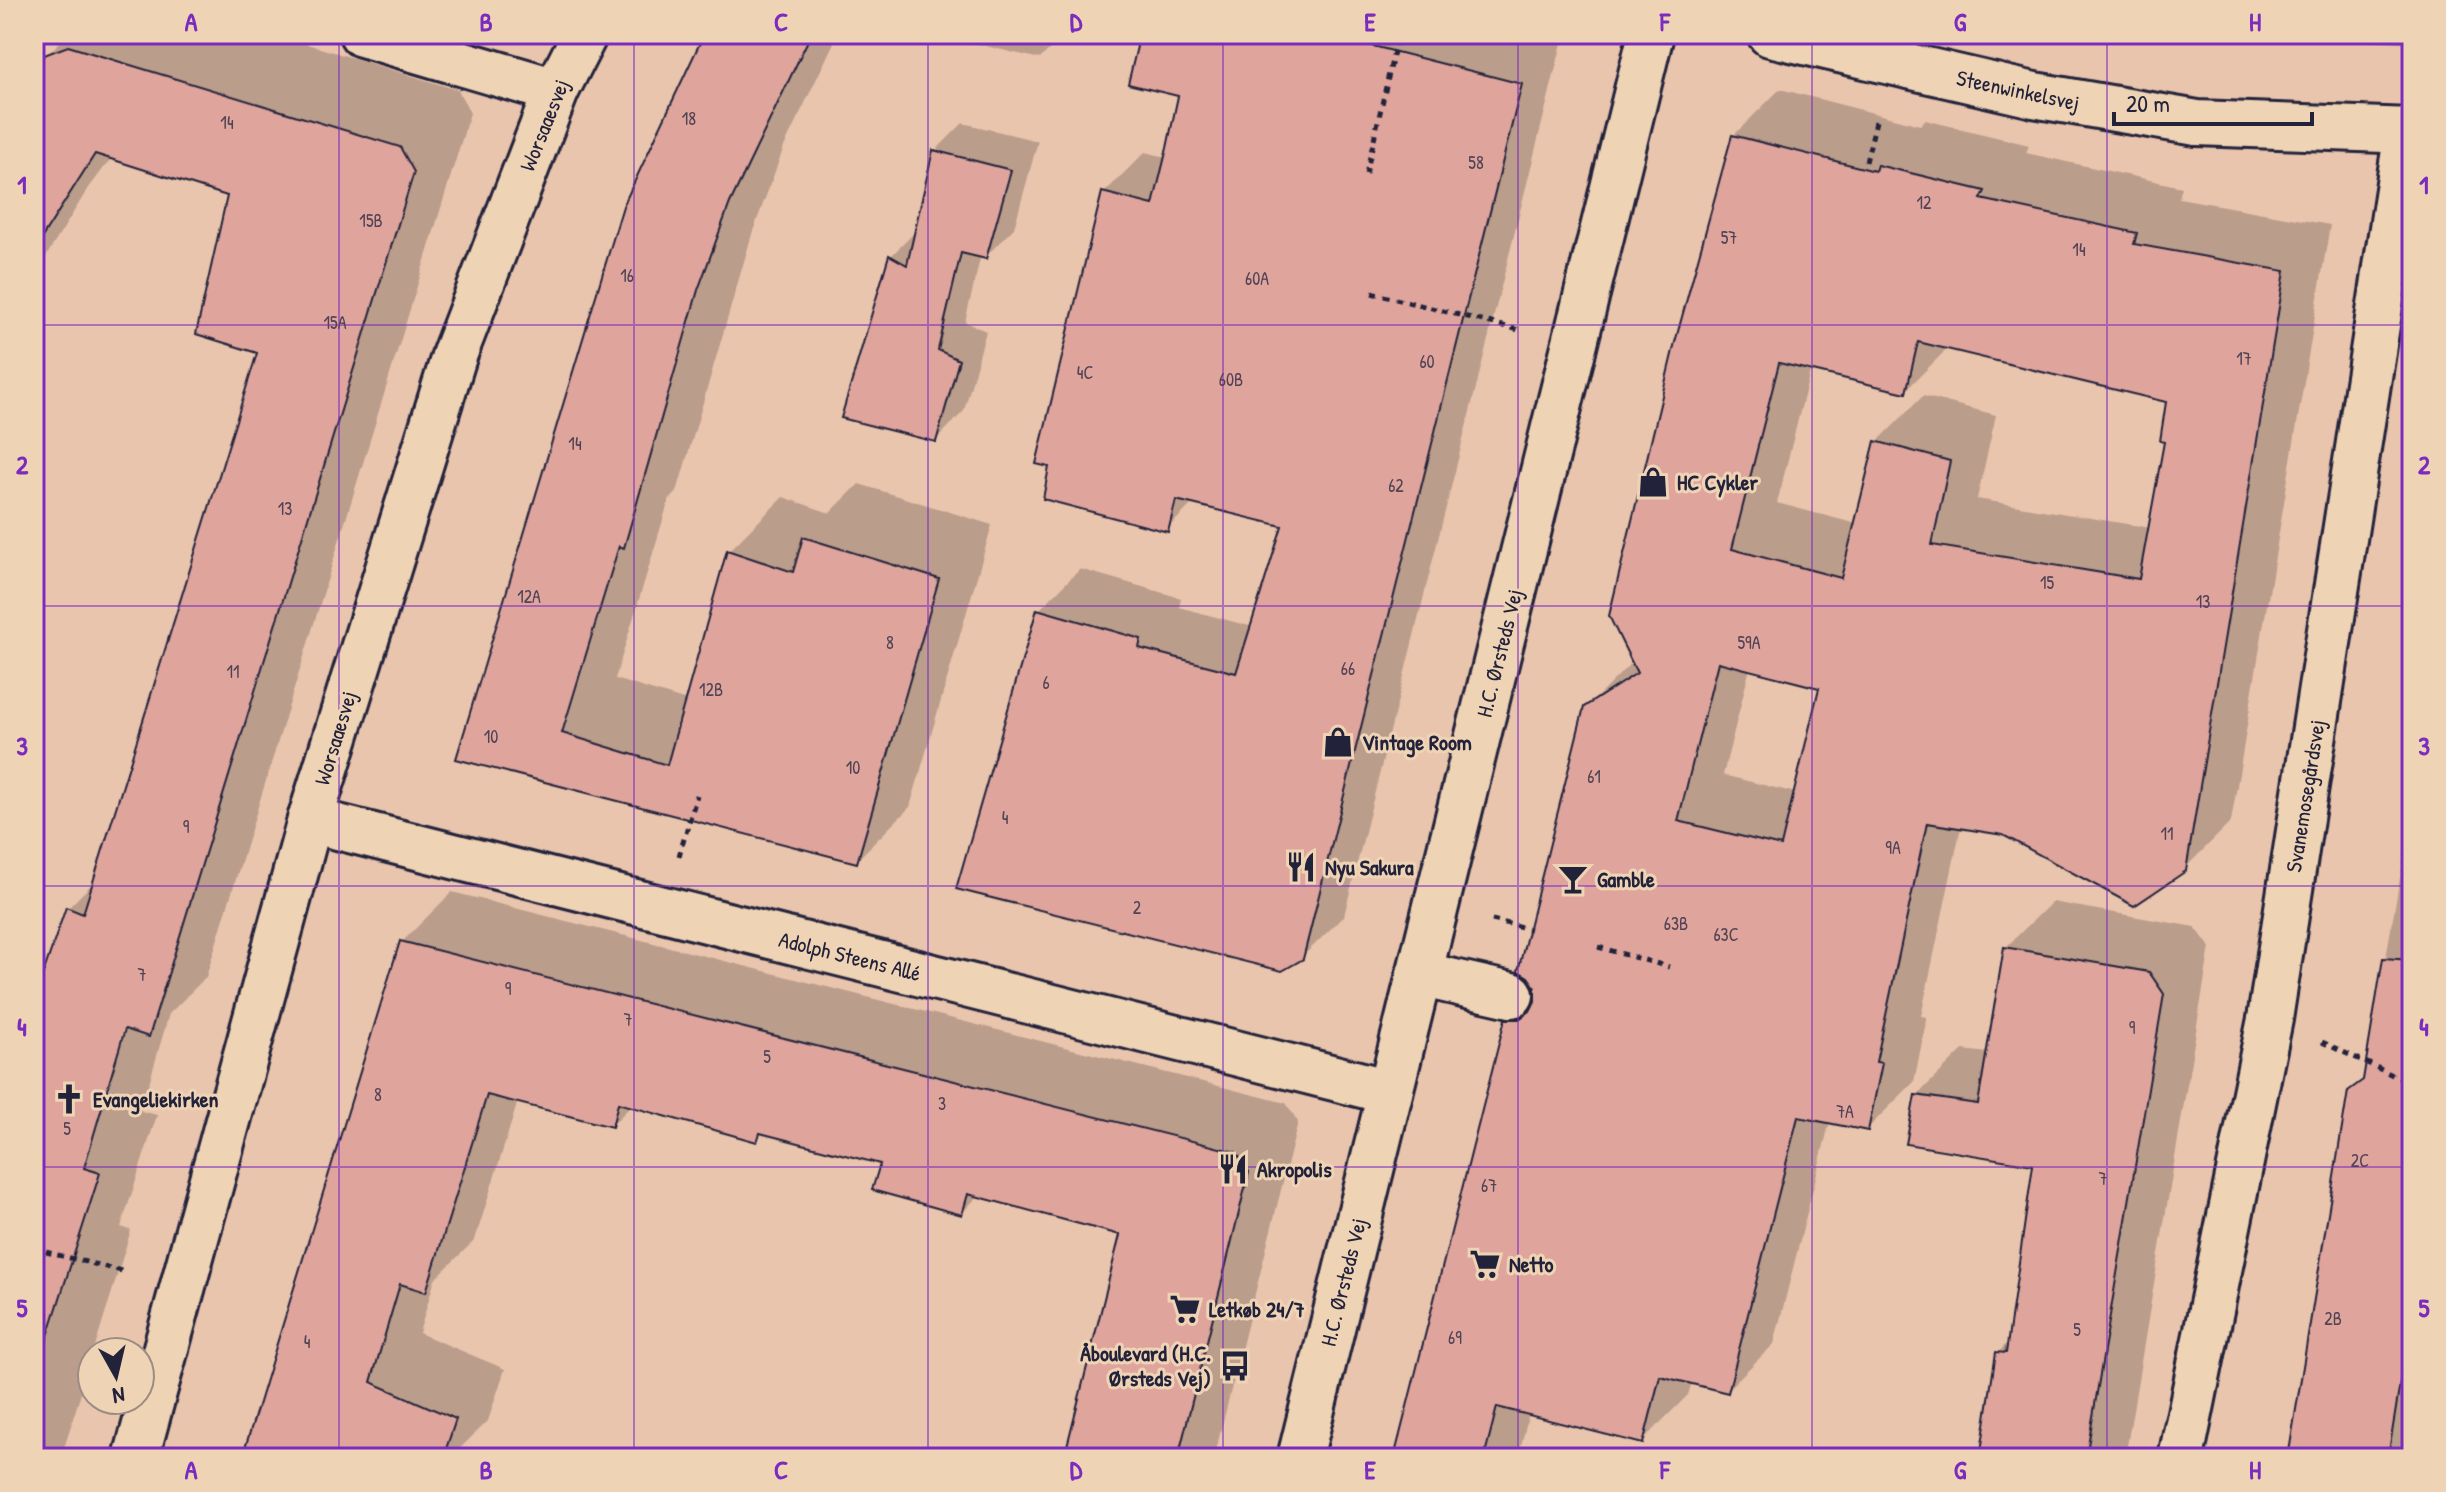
<svg xmlns="http://www.w3.org/2000/svg" width="2446" height="1492" font-family="'Patrick Hand',sans-serif">
	<rect width="100%" height="100%" fill="#eac5ae"/>
	<filter id="ink" filterUnits="userSpaceOnUse"><feTurbulence type="fractalNoise" baseFrequency=".0125" numOctaves="2"/><feDisplacementMap in="SourceGraphic" scale="16" xChannelSelector="R" yChannelSelector="G"/><feConvolveMatrix kernelMatrix="1 2 1 2 8 2 1 2 1" color-interpolation-filters="sRGB"/></filter>
	<g filter="url(#ink)">
		<g fill="#0003" fill-rule="evenodd">
			<polygon points="68,34 274,34 458,90 470,113 206,977 169,1014 141,1111 157,1115 121,1227 131,1230 61,1458 34,1458 34,977 49,961 68,908 95,881 259,352 230,195 112,157 86,192 34,276 34,75 46,56"/>
			<polygon points="706,34 838,34 784,147 752,234 677,492 669,500 615,679 687,701 729,551 783,497 830,513 859,484 992,525 910,807 856,861 458,758"/>
			<polygon points="936,34 1064,34 1040,59"/>
			<polygon points="1142,34 1526,34 1562,43 1344,916 1302,957 1039,610 1080,569 1181,598 1179,607 1253,627 1285,525 1194,502 1167,529 1104,193 1145,152 1166,157 1180,95"/>
			<polygon points="2280,34 2412,34 2412,43"/>
			<path d="M1780,89L1920,125L1925,120L2029,145L2026,153L2182,187L2179,198L2330,225L2231,822L2184,869L1961,827L1921,1016L1927,1017L1914,1082L1867,1129L1830,1121L1774,1344L1727,1390L1692,1382L1688,1395L1642,1441L1529,1413L1518,1458H1397L1507,1020L1537,991L1586,708L1633,661L1733,136ZM1949,347L2168,400L2167,440L2151,528L1977,499L1996,415L1923,396L1877,442L1857,524L1777,503L1811,368L1905,391ZM1750,668L1821,686L1796,793L1723,775Z"/>
			<polygon points="963,123 1038,141 1014,228 986,256 981,255 965,322 986,331 964,411 936,440 844,417 891,256 917,230 935,151"/>
			<polygon points="2412,809 2412,1458 2291,1458 2350,1092 2365,1077"/>
			<polygon points="452,892 1286,1103 1298,1122 1214,1458 1066,1458 1122,1233 979,1195 962,1213 882,1162 764,1132 757,1139 632,1105 612,1125 518,1101 475,1240 435,1279 419,1333 505,1369 488,1421 450,1458 244,1458 402,942"/>
			<polygon points="2052,902 2195,927 2210,947 2125,1458 1924,1458 1978,1457 1983,1451 1998,1353 2009,1341 2035,1163 1916,1096 1963,1050 1988,1053 2005,948"/>
		</g>
		<g fill="#dfa59d" stroke="#22223b" stroke-width="2" fill-rule="evenodd">
			<polygon points="704,34 811,34 730,203 698,290 624,548 619,546 562,733 667,765 727,550 793,572 803,537 939,579 857,863 456,759 623,206"/>
			<polygon points="1140,34 1326,34 1522,84 1303,959 1282,971 956,889 1037,609 1141,639 1139,648 1236,673 1282,526 1176,500 1168,532 1043,499 1049,467 1036,464 1102,192 1153,205 1167,148 1178,96 1128,84"/>
			<polygon points="68,46 400,147 414,172 149,1037 125,1029 84,1168 100,1173 45,1345 34,1344 34,1000 66,907 83,914 257,353 196,334 227,196 95,154 34,250 34,71 44,55"/>
			<path d="M1732,135L1875,171L1877,165L1985,191L1981,199L2137,233L2134,244L2285,271L2186,871L2134,906L2003,835L1927,823L1876,1062L1882,1063L1868,1131L1798,1117L1728,1393L1660,1376L1643,1444L1497,1407L1484,1458H1394L1505,1019H1519L1530,1011L1535,1001V987L1528,977L1518,971L1584,707L1637,673L1609,616L1674,346ZM1918,342L2166,402L2160,441L2164,442L2139,579L1932,545L1950,461L1875,441L1841,578L1732,549L1779,363L1906,393ZM1718,662L1819,688L1781,846L1678,821Z"/>
			<polygon points="933,150 1011,170 986,259 961,253 938,350 959,360 936,442 841,418 889,255 907,265"/>
			<polygon points="400,941 1236,1152 1249,1172 1178,1458 1064,1458 1120,1235 968,1194 962,1215 872,1190 880,1164 760,1133 757,1142 618,1103 612,1127 487,1095 426,1292 400,1284 371,1382 456,1419 443,1458 242,1458"/>
			<polygon points="2004,947 2149,972 2164,994 2086,1458 1980,1458 1996,1352 2006,1353 2033,1165 1906,1144 1915,1095 1978,1104"/>
			<polygon points="2383,958 2412,960 2412,1358 2404,1358 2388,1458 2288,1458 2348,1091 2363,1080"/>
		</g>
		<g fill="none" stroke-linecap="round" stroke-linejoin="round">
			<g stroke="#22223b" stroke-width="50">
				<g id="minor">
					<polyline points="362,34 556,91"/>
					<polyline points="1770,34 2034,95 2197,123 2412,131"/>
					<polyline points="310,820 1390,1092"/>
					<polyline points="1419,974 1511,995"/>
					<polyline points="136,1458 310,820 455,353 556,91 585,34"/>
					<polyline points="1300,1458 1651,34"/>
					<polyline points="2181,1458 2270,1019 2407,131"/>
				</g>
			</g>
			<g stroke="#22223b" stroke-width="5" stroke-dasharray="6 6" stroke-linecap="butt">
				<polyline points="1866,162 1877,117"/>
				<polyline points="1366,174 1398,34"/>
				<polyline points="1372,293 1519,330"/>
				<polyline points="679,856 697,795"/>
				<polyline points="1492,920 1530,929"/>
				<polyline points="1598,947 1669,967"/>
				<polyline points="2322,1042 2412,1084"/>
				<polyline points="34,1249 126,1272"/>
			</g>
			<use href="#minor" stroke="#efd3b5" stroke-width="44"/>
		</g>
	</g>
	<path fill="none" stroke="#7b2cbf" stroke-width="2" stroke-opacity="0.55" d="M339,34V1458M634,34V1458M928,34V1458M1223,34V1458M1518,34V1458M1812,34V1458M2107,34V1458M34,325H2412M34,606H2412M34,886H2412M34,1167H2412"/>
	<defs>
		<g id="shop-bare" transform="scale(2.4)"><path d="M-5-2.5h2.3a2.7 3.5 0 0 1 5.4 0H5L5.5 6h-11ZM-1.5-2.5h3a1.5 2.3 0 0 0-3 0Z" fill="#22223b" stroke="#efd3b5" stroke-width="2.5" paint-order="stroke"/></g>
		<g id="restaurant-bare" transform="scale(2.4)"><path d="M-5-6h1v4h1v-4h1v4h1v-4h1v5L-1.5 .5V6h-2V.5L-5-1ZM5-6V6H3V1.5H1.5Q1.5-4 5-6Z" fill="#22223b" stroke="#efd3b5" stroke-width="2.5" paint-order="stroke"/></g>
		<g id="bar-bare" transform="scale(2.4)"><path d="M-6-5H6L.8 .8V4.5H3.5V6h-7V4.5H-.8V.8Z" fill="#22223b" stroke="#efd3b5" stroke-width="2.5" paint-order="stroke"/></g>
		<g id="church-bare" transform="scale(2.4)"><path d="M-1.2-6h2.4v3.5h3.3v2.4h-3.3V6h-2.4V-.1h-3.3v-2.4h3.3Z" fill="#22223b" stroke="#efd3b5" stroke-width="2.5" paint-order="stroke"/></g>
		<g id="supermarket-bare" transform="scale(2.4)"><path d="M-6-5.5h2.5l.6 2H6L4.5 2H-2.5L-4.4-4H-6ZM-1.5 3.2a1.3 1.3 0 1 0 .1 0ZM3 3.2a1.3 1.3 0 1 0 .1 0Z" fill="#22223b" stroke="#efd3b5" stroke-width="2.5" paint-order="stroke"/></g>
		<g id="bus-bare" transform="scale(2.4)"><path d="M-5-6H5V4H4V6H2V4H-2V6H-4V4H-5ZM-3.5-4V0h7V-4ZM-3.5 1.2v1.5H-2V1.2ZM2 1.2v1.5H3.5V1.2Z" fill="#22223b" stroke="#efd3b5" stroke-width="2.5" paint-order="stroke"/></g>
	</defs>
	<g fill-rule="evenodd">
		<use href="#shop-bare" x="1653" y="482"/>
		<use href="#shop-bare" x="1338" y="742"/>
		<use href="#restaurant-bare" x="1301" y="867"/>
		<use href="#bar-bare" x="1573" y="879"/>
		<use href="#church-bare" x="69" y="1099"/>
		<use href="#restaurant-bare" x="1233" y="1169"/>
		<use href="#supermarket-bare" x="1485" y="1264"/>
		<use href="#supermarket-bare" x="1185" y="1309"/>
		<use href="#bus-bare" x="1235" y="1366"/>
	</g>
	<g text-anchor="middle" stroke-width="6" stroke-linejoin="round" paint-order="stroke">
		<g font-size="18" fill="#514354">
			<text x="689" y="125">18</text>
			<text x="227" y="129">14</text>
			<text x="1476" y="169">58</text>
			<text x="1924" y="209">12</text>
			<text x="371" y="227">15B</text>
			<text x="1729" y="244">57</text>
			<text x="2079" y="256">14</text>
			<text x="627" y="282">16</text>
			<text x="1257" y="285">60A</text>
			<text x="335" y="329">15A</text>
			<text x="2244" y="365">17</text>
			<text x="1427" y="368">60</text>
			<text x="1085" y="379">4C</text>
			<text x="1231" y="386">60B</text>
			<text x="575" y="450">14</text>
			<text x="1396" y="492">62</text>
			<text x="285" y="515">13</text>
			<text x="2047" y="589">15</text>
			<text x="529" y="603">12A</text>
			<text x="2203" y="608">13</text>
			<text x="890" y="649">8</text>
			<text x="1749" y="649">59A</text>
			<text x="1348" y="675">66</text>
			<text x="233" y="678">11</text>
			<text x="1046" y="689">6</text>
			<text x="711" y="696">12B</text>
			<text x="491" y="743">10</text>
			<text x="853" y="774">10</text>
			<text x="1594" y="783">61</text>
			<text x="1005" y="824">4</text>
			<text x="186" y="833">9</text>
			<text x="2167" y="840">11</text>
			<text x="1893" y="854">9A</text>
			<text x="1137" y="914">2</text>
			<text x="1676" y="930">63B</text>
			<text x="1726" y="941">63C</text>
			<text x="142" y="981">7</text>
			<text x="508" y="995">9</text>
			<text x="628" y="1026">7</text>
			<text x="2132" y="1034">9</text>
			<text x="767" y="1063">5</text>
			<text x="378" y="1101">8</text>
			<text x="942" y="1110">3</text>
			<text x="1845" y="1118">7A</text>
			<text x="67" y="1135">5</text>
			<text x="2360" y="1167">2C</text>
			<text x="2103" y="1185">7</text>
			<text x="1489" y="1192">67</text>
			<text x="2333" y="1325">2B</text>
			<text x="2077" y="1336">5</text>
			<text x="1455" y="1344">69</text>
			<text x="307" y="1348">4</text>
		</g>
		<g font-size="22" fill="#22223b" stroke="#efd3b5">
			<text transform="translate(2018 90) rotate(12)" y="8">Steenwinkelsvej</text>
			<text transform="translate(544 125) rotate(-68)" y="8">Worsaaesvej</text>
			<text transform="translate(1499 653) rotate(-76)" y="8">H.C. Ørsteds Vej</text>
			<text transform="translate(335 738) rotate(-73)" y="8">Worsaaesvej</text>
			<text transform="translate(2305 796) rotate(-81)" y="8">Svanemosegårdsvej</text>
			<text transform="translate(850 956) rotate(14)" y="8">Adolph Steens Allé</text>
			<text transform="translate(1343 1282) rotate(-76)" y="8">H.C. Ørsteds Vej</text>
		</g>
		<g font-size="22" font-weight="bold" fill="#22223b" stroke="#efd3b5" text-anchor="start">
			<text x="1677" y="490">HC Cykler</text>
			<text x="1362" y="750">Vintage Room</text>
			<text x="1325" y="875">Nyu Sakura</text>
			<text x="1597" y="887">Gamble</text>
			<text x="93" y="1107">Evangeliekirken</text>
			<text x="1257" y="1177">Akropolis</text>
			<text x="1509" y="1272">Netto</text>
			<text x="1209" y="1317">Letkøb 24/7</text>
			<text x="1211" y="1361" text-anchor="end">Åboulevard (H.C.<tspan x="1211" dy="25">Ørsteds Vej)</tspan></text>
		</g>
	</g>
	<rect width="2446" height="1492" fill="none" stroke="#efd3b5" stroke-width="88"/>
	<g transform="translate(116 1376) rotate(172)"><circle r="38" fill="#efd3b5" stroke="#9d8c84" stroke-width="2"/>
	<path d="M0-6L14 30L0 20L-14 30Z" fill="#22223b"/>
	<text y="-12" font-size="22" font-weight="bold" text-anchor="middle" fill="#22223b">N</text>
	</g>
	<path d="M2114 112v12h198v-12" fill="none" stroke="#22223b" stroke-width="4"/>
	<text x="2126" y="112" font-size="24" fill="#22223b" stroke="#efd3b5" stroke-width="6" paint-order="stroke">20 m</text>
	<rect x="44" y="44" width="2358" height="1404" fill="none" stroke="#7b2cbf" stroke-width="3"/>
	<g font-size="26" text-anchor="middle" font-weight="bold" fill="#7b2cbf">
		<text x="191" y="31">A</text>
		<text x="486" y="31">B</text>
		<text x="781" y="31">C</text>
		<text x="1076" y="31">D</text>
		<text x="1370" y="31">E</text>
		<text x="1665" y="31">F</text>
		<text x="1960" y="31">G</text>
		<text x="2255" y="31">H</text>
		<text x="22" y="194">1</text>
		<text x="2424" y="194">1</text>
		<text x="22" y="474">2</text>
		<text x="2424" y="474">2</text>
		<text x="22" y="755">3</text>
		<text x="2424" y="755">3</text>
		<text x="22" y="1036">4</text>
		<text x="2424" y="1036">4</text>
		<text x="22" y="1317">5</text>
		<text x="2424" y="1317">5</text>
		<text x="191" y="1479">A</text>
		<text x="486" y="1479">B</text>
		<text x="781" y="1479">C</text>
		<text x="1076" y="1479">D</text>
		<text x="1370" y="1479">E</text>
		<text x="1665" y="1479">F</text>
		<text x="1960" y="1479">G</text>
		<text x="2255" y="1479">H</text>
	</g>
</svg>
